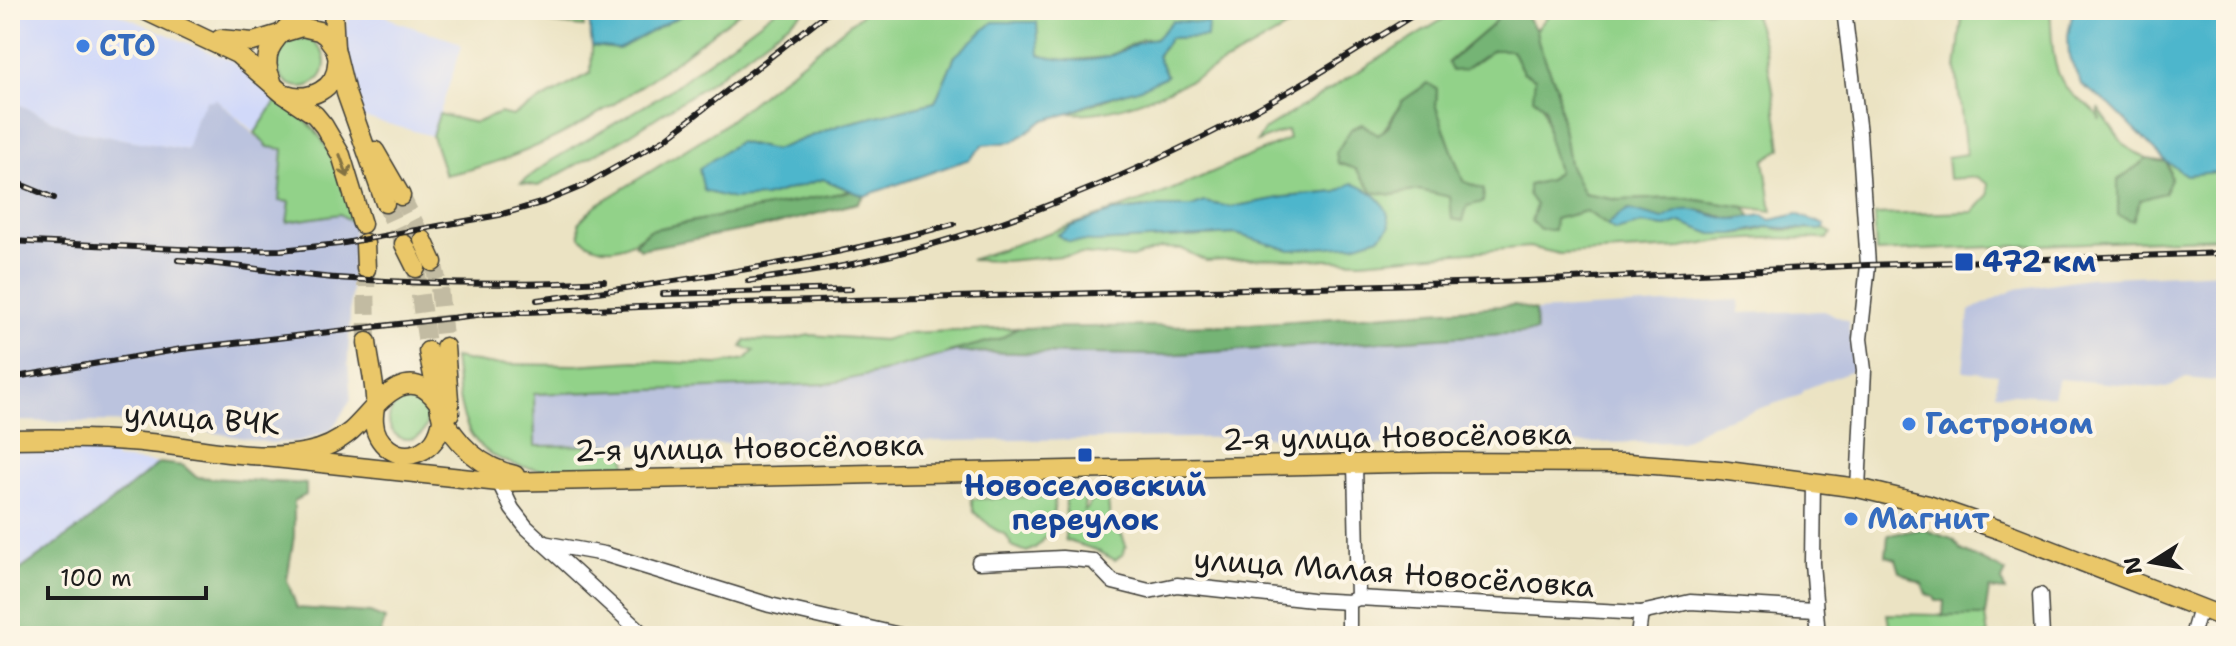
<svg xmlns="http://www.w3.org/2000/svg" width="2236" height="646" font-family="'Shantell Sans',sans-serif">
	<rect width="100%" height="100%" fill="#fcf5e5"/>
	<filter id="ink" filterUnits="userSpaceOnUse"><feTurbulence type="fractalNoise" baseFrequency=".0125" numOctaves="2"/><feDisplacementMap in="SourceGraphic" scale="16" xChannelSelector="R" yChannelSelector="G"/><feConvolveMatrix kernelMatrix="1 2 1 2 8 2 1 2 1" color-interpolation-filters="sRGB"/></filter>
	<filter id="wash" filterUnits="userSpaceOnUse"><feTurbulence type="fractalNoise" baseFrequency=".006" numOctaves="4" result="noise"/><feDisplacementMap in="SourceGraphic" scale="32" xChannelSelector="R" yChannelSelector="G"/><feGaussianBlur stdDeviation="1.8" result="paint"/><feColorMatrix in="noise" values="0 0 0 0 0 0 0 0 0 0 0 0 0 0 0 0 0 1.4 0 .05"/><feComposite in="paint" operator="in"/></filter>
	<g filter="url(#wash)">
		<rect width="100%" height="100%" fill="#ebe3c3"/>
		<g fill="#d1d9f9">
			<polygon points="10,10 109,10 231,61 276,101 255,133 216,99 197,116 188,150 75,131 10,100"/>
			<polygon points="350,10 377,10 397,22 458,42 462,46 432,136 359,116 342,47"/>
			<polygon points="29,448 112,451 116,459 159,463 83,525 10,577 10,449"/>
		</g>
		<g fill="#bbc3de">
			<polygon points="215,98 268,147 283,149 279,201 340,214 354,224 348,361 351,400 331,430 301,441 271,443 161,423 10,421 10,100 75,131 187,150 197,116 207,100 213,101"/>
			<polygon points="2226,272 2226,382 2186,378 2166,388 2059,379 2054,396 1995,393 1998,374 1963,371 1969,311 2016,289 2088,278"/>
			<polygon points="1739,300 1740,313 1824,311 1848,321 1855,369 1803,390 1801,395 1712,424 1681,442 1372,445 1349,436 535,446 534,394 827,384 882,372 949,352 1162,355 1535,332 1535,311"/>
		</g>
		<g fill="#92d289" stroke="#577752" stroke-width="2" fill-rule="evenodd">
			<polygon points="522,10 574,10 584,17 584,27 551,23 521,14"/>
			<path d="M691,10H742C652,80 560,154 445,175L432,136L439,114L475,123L500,113L512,116L591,73L592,46L619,49Z"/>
			<polygon points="776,10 806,10 705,86 623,139 538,186 521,183 549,162 666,93"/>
			<path d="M867,10H1317C1257,44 1138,121 1070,113C1102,99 1136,91 1167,75L1157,57L1170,38L1207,37L1142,39L1107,57L1061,61L1039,55L955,56L935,102L840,125L774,150L738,142L765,197L823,179L851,191L649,230C629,248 603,257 580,237L579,222L595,206L720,128Z"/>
			<path d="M1458,10H1502L1492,25L1448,62L1464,70L1493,50H1512L1523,72L1535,78C1545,109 1549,140 1558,171L1549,180L1528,194L1536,205L1555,219L1586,211L1615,231L1642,224L1666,227L1681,222L1712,234H1734L1756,231L1767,227L1783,230L1824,229L1832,233L1827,239L1767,238L1720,241L1682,248L1560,254L1529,247L1361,261L1266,258L1206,261L1182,249L1162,248L1132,258L1083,254L1005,261L970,260L1164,193L1289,139L1287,130L1257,142L1264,130ZM1437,89L1436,107L1463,181L1483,190L1452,219L1451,197L1419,190L1393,195L1373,192L1356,169C1371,145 1389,126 1402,101ZM1352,184L1317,247L1290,250L1236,234L1095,242L1112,212L1155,207H1192L1204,202L1231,207L1285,197L1337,192Z"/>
			<path d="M1553,10H1752C1770,55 1775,101 1781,149L1764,160L1772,211L1683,198L1618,200L1584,194L1569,164L1556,85L1539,45L1536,30Z"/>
			<path d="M1963,10H2050C2053,38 2049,74 2073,95C2083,104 2095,107 2100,120L2098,108L2125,146L2147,159L2118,180L2140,200L2171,179L2167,162L2186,175L2224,170L2226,237L1876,252L1874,215L1973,212L1989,195L1988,184L1977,177L1949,179L1947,157L1966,154L1956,69Z"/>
			<circle cx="301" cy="63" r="24"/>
			<path d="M276,101C333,130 335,168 354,224L340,214L287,222L290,202L279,201L283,149L268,147L255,133Z"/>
			<path d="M1016,328L1002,338L882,372L827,384L534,394L535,446L625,445L626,470C575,469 492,483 467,426C458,405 457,380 454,358L488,364L574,365L635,361L718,364L746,359L754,351L742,347L746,340L782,341L810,335L883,340L909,333Z"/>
			<circle cx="408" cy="420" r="19"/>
			<polygon points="1066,494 1085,498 1084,511 1088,508 1092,495 1099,495 1108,501 1111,529 1122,535 1126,546 1123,554 1115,560 1096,550 1065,540"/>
			<path d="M1045,496L1055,497C1054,520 1050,543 1027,552L1012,546L1006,535L994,529L974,512L971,499Z"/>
			<polygon points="1887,614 1985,616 1988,636 1891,636"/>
		</g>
		<g fill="#75b475" stroke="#486848" stroke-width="2">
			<polygon points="1502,10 1522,10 1536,30 1539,45 1556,85 1569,164 1584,194 1618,200 1683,198 1745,207 1751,216 1732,219 1698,210 1663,219 1629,210 1619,215 1607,225 1586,211 1555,219 1554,230 1540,230 1531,221 1536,205 1528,194 1528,185 1549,180 1558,171 1548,138 1545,107 1533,98 1535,78 1523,72 1512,50 1493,50 1464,70 1452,71 1448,63 1492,25"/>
			<polygon points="1428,83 1437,89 1436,107 1463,181 1484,190 1483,202 1467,206 1463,221 1452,219 1450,197 1419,190 1393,195 1373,192 1356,169 1338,163 1336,153 1351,129 1362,124 1378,135 1388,127 1402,101"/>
			<polygon points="2147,159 2167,162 2171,179 2164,193 2140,200 2133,221 2118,215 2118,180"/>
			<polygon points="851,191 864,196 857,203 778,224 640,249 634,244 649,230"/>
			<polygon points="1515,305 1535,311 1536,332 1162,355 949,352 1002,338 1016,328 1236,325"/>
			<polygon points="159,463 184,466 196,477 306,484 306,495 294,501 294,536 287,580 297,608 370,613 385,619 380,636 10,636 10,577 83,525"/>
			<polygon points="1922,529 1952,539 1961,550 2006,572 2002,580 2005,591 1989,589 1985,616 1943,616 1944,601 1936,601 1934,597 1926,594 1922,584 1900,572 1896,559 1886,556 1888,535"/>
		</g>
		<g fill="#4eb6cc" stroke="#356974" stroke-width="2">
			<polygon points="588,10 691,10 619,49 592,46"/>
			<polygon points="2073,10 2226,10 2226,171 2186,175 2167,162 2110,105 2081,84 2069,57 2068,35"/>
			<path d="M1172,21L1208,23L1207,37L1170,38L1157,56L1167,76L1138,89L1100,100L1070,113L1044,120L1013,142L983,145L970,159L864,196L823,179L765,197L733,199L704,191L699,169L738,142L774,150L840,125L935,102L955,56L993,22H1037L1039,55C1060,61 1088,63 1109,56C1127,50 1138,40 1157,38Z"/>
			<path d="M1352,183C1374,192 1388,201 1390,226L1379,237L1354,245L1290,250L1236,234L1095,242L1067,241L1057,235L1072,226L1112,212L1155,207H1192L1204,202L1231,207L1285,197L1337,192Z"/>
			<path d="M1629,210L1663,219C1690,200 1703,216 1731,219C1741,219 1753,216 1763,215L1771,220L1797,214L1825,225L1824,229L1818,230L1767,227L1734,234H1712L1681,222L1666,227L1642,224L1615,231L1607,225L1619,215Z"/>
		</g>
	</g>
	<g filter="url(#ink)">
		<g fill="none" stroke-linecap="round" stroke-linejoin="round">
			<g stroke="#c2bba2" stroke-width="18" stroke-dasharray="18 9" stroke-linecap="butt">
				<polyline points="401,196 423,240"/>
				<polyline points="385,203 404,244"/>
				<polyline points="433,262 439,287 445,347"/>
				<polyline points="416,268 428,351"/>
				<polyline points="366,269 367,342"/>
			</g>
			<g stroke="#3b3a35" stroke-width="17">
				<g id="minor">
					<polyline points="1844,10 1859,133 1868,265 1860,339 1864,370 1858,488"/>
					<polyline points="1355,464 1358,598"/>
					<polyline points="1813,481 1812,563 1818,636"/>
					<polyline points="499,482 512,509 526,527 645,636"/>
					<polyline points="543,543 604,554 770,605 904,636"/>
					<polyline points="979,562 1062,558 1093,561 1113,582 1149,591 1177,585 1312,600 1349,602 1358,598 1641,613 1690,602 1815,609"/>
					<polyline points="2040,595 2042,636"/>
					<polyline points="1349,602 1349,636"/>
					<polyline points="1638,636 1641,613"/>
					<polyline points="2192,636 2200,608"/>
				</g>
			</g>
			<g stroke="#3b3a35" stroke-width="21">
				<g id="major">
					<polyline points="144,10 237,54 282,93 315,115 324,126 341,155 362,224"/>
					<polyline points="333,10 335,48"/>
					<polyline points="220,39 253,42 302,27 319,31 326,36 335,48 346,93 385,203"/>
					<path d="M272,81C256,46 284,34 303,10"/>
					<path d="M286,94C309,102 337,89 337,63"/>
					<polyline points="375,151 401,196"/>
					<polyline points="423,240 433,262"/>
					<polyline points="365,243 366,269"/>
					<polyline points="404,244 416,268"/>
					<path d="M367,342C369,360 374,379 375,397C376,406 373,414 374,422C375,443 397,461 417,453C433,447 439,436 442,420L428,351"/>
					<polyline points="445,347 450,413"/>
					<path d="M440,411C456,444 479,467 515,475"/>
					<path d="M10,439C57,438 103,438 150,443C202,448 255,462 307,452C324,449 338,442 351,431C374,411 404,358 437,401"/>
					<polyline points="265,457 499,482 1444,462 1628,463 1720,470 1858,488 1928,505 2000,530 2226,618"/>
				</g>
			</g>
			<use href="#minor" stroke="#fff" stroke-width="14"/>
			<use href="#major" stroke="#eac769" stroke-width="18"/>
			<g stroke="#1c1c1c" stroke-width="6">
				<g id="rail">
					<polyline points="10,180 54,198"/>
					<polyline points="10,241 220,251 281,250 339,244 499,215 544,202 583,186 665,139 831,10"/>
					<path d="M178,260C231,264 283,274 336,278C424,284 516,286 604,281"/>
					<path d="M748,281C779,276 812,272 843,266C990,237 1153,168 1282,95C1330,68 1376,38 1422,10"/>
					<polyline points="663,294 851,289"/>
					<path d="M537,300C678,282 817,261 954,224"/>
					<polyline points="485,314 706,304 1528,281 1868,265 2226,253"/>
					<polyline points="10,378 182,349 494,313"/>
				</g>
			</g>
			<use href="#rail" stroke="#fcf5e5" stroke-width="3" stroke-dasharray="9" stroke-linecap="butt"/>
		</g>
		<defs><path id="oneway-shaft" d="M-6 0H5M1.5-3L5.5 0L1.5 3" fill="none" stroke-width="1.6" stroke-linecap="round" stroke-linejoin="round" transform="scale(2)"/></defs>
		<use stroke="#837242" href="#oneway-shaft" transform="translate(344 166) rotate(70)"/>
	</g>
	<g fill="#3f7fe0" stroke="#fcf5e5" stroke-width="3">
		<circle cx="83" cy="46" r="8"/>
		<circle cx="1909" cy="424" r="8"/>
		<circle cx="1851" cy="519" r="8"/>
	</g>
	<g fill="#1a4fb4" stroke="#fcf5e5" stroke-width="3">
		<rect x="1954" y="252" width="20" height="20" rx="4"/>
		<rect x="1077" y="447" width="16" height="16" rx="4"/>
	</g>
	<g text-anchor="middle" stroke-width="8" stroke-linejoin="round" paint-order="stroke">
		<g font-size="30" font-weight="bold" fill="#366cbe" stroke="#fcf5e5" text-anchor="start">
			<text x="99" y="56">СТО</text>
			<text x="1925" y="434">Гастроном</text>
			<text x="1867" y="529">Магнит</text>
		</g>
		<g font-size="30" font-weight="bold" fill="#164399" stroke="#fcf5e5" text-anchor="start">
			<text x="1982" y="272">472 км</text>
			<text x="1085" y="496" text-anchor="middle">Новоселовский<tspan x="1085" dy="34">переулок</tspan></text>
		</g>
		<g font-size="30" fill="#1c1c1c" stroke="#fcf5e5">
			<text transform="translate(202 419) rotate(4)" y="10">улица ВЧК</text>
			<text transform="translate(1397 437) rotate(-1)" y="10">2-я улица Новосёловка</text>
			<text transform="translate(749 448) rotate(-1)" y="10">2-я улица Новосёловка</text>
			<text transform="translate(1394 573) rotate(4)" y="10">улица Малая Новосёловка</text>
		</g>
	</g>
	<rect width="2236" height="646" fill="none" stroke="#fcf5e5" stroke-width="40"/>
	<g transform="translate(2152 562) rotate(259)" stroke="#fcf5e5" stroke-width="6" paint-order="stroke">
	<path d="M0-6L14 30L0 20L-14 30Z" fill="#1c1c1c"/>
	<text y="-12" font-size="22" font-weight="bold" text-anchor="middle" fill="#1c1c1c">N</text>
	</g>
	<path d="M48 586v12h158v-12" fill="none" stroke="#1c1c1c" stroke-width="4"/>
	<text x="60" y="586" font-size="24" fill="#1c1c1c" stroke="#fcf5e5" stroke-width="6" paint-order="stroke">100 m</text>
</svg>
